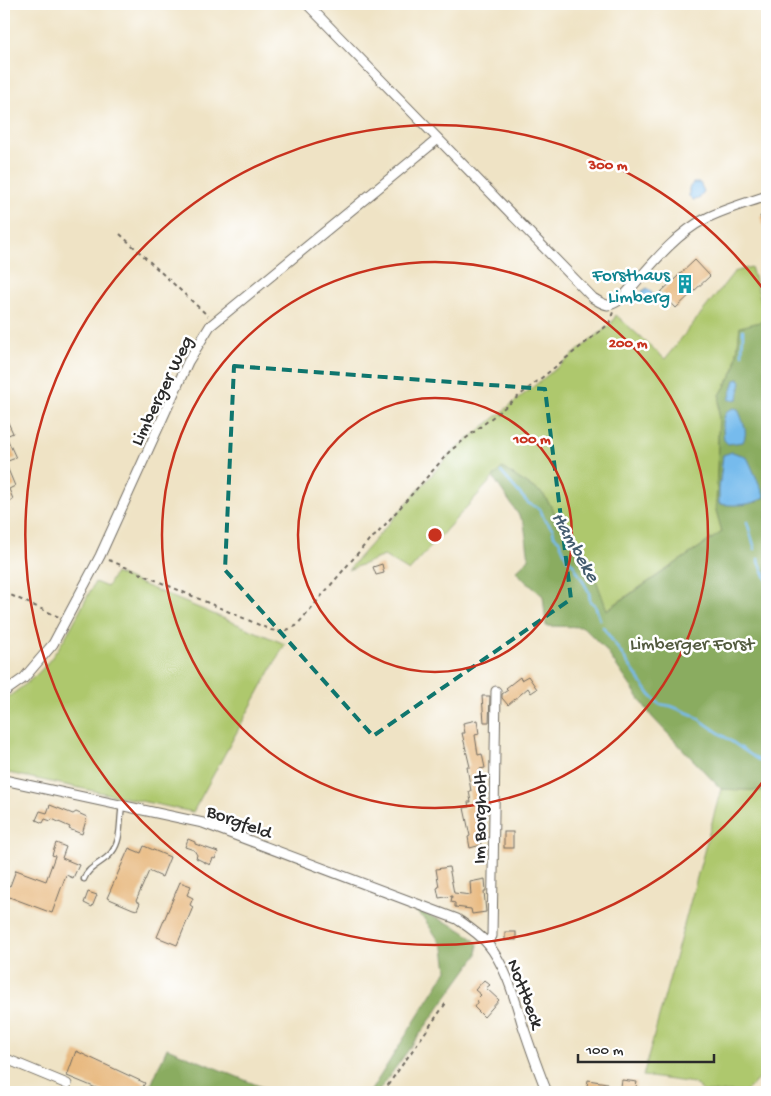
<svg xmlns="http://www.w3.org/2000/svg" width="771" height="1096" font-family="'Gochi Hand',sans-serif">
	<rect width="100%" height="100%" fill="#fff"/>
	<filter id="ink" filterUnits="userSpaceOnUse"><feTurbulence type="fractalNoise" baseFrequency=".02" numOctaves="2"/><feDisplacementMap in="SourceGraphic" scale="10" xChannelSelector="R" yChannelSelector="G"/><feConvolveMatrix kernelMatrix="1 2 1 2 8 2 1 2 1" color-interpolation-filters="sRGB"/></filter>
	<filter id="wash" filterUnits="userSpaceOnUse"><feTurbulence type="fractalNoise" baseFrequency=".0096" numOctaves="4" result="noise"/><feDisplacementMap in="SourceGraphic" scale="20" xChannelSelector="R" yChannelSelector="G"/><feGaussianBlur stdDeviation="1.12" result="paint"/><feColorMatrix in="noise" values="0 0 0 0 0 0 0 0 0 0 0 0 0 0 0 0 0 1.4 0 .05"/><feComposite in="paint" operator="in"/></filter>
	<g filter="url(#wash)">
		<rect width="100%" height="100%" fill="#efe3c5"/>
		<g fill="#aec86d" stroke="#6c7a4c">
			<polygon points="751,267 767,320 740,328 735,369 720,395 719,406 716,510 722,532 606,610 595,577 543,494 502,468 409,571 384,556 348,570 451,453 611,324 616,315 665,359 734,272"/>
			<path d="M115,573L285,644L193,812L4,772V700C18,690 31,681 43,668C64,645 80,610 95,582L107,587Z"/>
			<polygon points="721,789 767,791 767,1071 745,1092 704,1092 694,1083 643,1076"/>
		</g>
		<g fill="#8aac60" stroke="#5a6c46" fill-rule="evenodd">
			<path d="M767,320V791L721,789L652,717L605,649L583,627L546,626L543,596L525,581L516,571L529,559L524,523L493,477L502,468L543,494L595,577L607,610L722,532L716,510L719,406L720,395L735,369L740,327ZM723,455L748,460L764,497L757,502L719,504V489Z"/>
			<path d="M414,910C437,919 461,925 478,944L477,955L378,1092H370L447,970L444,948L425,920Z"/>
			<polygon points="167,1048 274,1092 148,1092"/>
		</g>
		<g fill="#76bbed" stroke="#50738c">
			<polygon points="693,183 700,183 704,191 699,199 693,200 689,196 689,188"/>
			<polygon points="647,288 652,293 653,299 647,302 643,301 641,292"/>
			<polygon points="739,379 741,381 738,399 729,400 735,380"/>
			<path d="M734,408L738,409C742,420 749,431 743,442L728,444L724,440C723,428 720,412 734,408Z"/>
			<path d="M732,452L742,455L748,459L765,497C752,506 734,506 719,504V489L723,455Z"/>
		</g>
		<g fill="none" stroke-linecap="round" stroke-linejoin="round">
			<g stroke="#76bbed" stroke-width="2.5">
				<polyline points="742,354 743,330"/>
				<polyline points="501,472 528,503 540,509 544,519 553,529 554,536 559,540 567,559 573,564 589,592 590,601 595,605 600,620"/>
				<polyline points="747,522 755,549"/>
				<polyline points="758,559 767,580"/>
				<polyline points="603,627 650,695 659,704 671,706 693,715 767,766"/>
			</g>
		</g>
		<g id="blocks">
			<g fill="#e8ba81">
				<polygon points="767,213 767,235 766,235 760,216"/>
				<polygon points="695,260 710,276 676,308 661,292"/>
				<polygon points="4,414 13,433 6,436 16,458 5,462 15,486 9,489 13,499 4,504"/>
				<polygon points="382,564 384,573 376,575 373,567"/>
				<polygon points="528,676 537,689 531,693 528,688 508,705 502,698 502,694 508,690 506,688 520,677 521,680"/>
				<polygon points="482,696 490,696 489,722 484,722"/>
				<polygon points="477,720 479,734 475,735 478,755 482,754 485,768 480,769 485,803 482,804 484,817 481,818 485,836 480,837 481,845 470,848 468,837 470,836 464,808 469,807 468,802 471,802 469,791 471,791 467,767 470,767 462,733 465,733 463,723"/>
				<polygon points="50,805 73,814 76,812 87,817 82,834 69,829 70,827 52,819 51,821 45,819 43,823 36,820 40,811 47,813"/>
				<rect x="504" y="832" width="9" height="16"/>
				<polygon points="188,839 195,842 195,844 218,852 215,859 213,858 210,865 196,858 197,855 194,850 185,847"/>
				<polygon points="56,843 66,847 62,858 79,865 73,878 66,875 52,913 4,895 4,883 10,886 16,870 46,881 55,856 52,855"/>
				<polygon points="144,846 170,857 162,877 149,871 136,901 140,903 137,910 133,909 107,898 129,848 141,853"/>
				<polygon points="449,867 454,893 471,895 470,882 485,879 486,891 484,891 486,912 472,914 471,909 455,907 455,903 451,902 452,896 439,898 437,888 439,887 436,869"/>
				<polygon points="180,882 191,886 187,895 193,898 190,905 193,907 177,945 157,937"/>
				<polygon points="88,892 97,895 92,907 84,903"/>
				<rect x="505" y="932" width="11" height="8"/>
				<polygon points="484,980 490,985 486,988 499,1000 484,1017 474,1007 478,1001 476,1000 481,995 475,990"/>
				<polygon points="76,1051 145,1083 140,1092 106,1092 67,1076"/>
				<polygon points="588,1080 607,1083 606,1092 586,1092"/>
				<polygon points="622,1080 637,1082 635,1092 620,1092"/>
			</g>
		</g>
	</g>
	<g filter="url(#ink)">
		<use href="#blocks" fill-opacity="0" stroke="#706b61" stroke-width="1"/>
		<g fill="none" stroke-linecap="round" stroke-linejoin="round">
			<g stroke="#706b61" stroke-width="7">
				<path id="lane" d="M84,879C88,866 104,863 112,852C122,839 119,822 122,806"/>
			</g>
			<g stroke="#706b61" stroke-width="11">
				<g id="street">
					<path d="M307,4L593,298C606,306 608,308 621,299C645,273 673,235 705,219C724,209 747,203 767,196"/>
					<polyline points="4,692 24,678 53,644 100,556 188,362 210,326 438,139"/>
					<path d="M4,780L203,823L457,919C467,926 478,933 487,943C506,966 514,996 522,1023C530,1047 538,1070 547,1092"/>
					<polyline points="487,943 492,936 496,691"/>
					<polyline points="4,1058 67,1084"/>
				</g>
			</g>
			<g stroke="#706b61" stroke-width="2" stroke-dasharray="4 4" stroke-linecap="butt">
				<polyline points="120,234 208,316"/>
				<polyline points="109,560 271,630 282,632 296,626 369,540 376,535 450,451 609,324 613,312"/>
				<polyline points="4,592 59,617"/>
				<polyline points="383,1092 446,1003"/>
			</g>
			<use href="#lane" stroke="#fff" stroke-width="4.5"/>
			<use href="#street" stroke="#fff" stroke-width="9"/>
		</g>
	</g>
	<path fill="none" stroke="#0f766e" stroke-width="4" stroke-dasharray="10 6" stroke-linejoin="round" d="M234,366L545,389L571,599L373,736L225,570Z"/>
	<g fill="none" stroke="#c8321e" stroke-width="2.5">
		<circle cx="435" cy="535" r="137"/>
		<circle cx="435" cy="535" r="273"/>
		<path d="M767 776A410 410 0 1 1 767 294"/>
	</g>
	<defs>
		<g id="building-bare" transform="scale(1.5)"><path d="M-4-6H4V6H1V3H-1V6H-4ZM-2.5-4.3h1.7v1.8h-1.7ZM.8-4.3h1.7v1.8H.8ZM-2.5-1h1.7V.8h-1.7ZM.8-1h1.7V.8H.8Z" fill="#0f9aa8" stroke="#fff" stroke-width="2.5" paint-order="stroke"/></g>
	</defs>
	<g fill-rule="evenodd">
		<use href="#building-bare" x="685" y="284"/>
	</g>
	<g text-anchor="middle" stroke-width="5" stroke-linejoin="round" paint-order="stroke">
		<g font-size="19" fill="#0d838f" stroke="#fff" text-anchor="end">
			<text x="670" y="280">Forsthaus<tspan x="670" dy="22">Limberg</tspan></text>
		</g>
		<g font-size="19" fill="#2b2b2b" stroke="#fff">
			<text transform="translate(160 390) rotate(-64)" y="7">Limberger Weg</text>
			<text transform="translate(478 818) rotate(-89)" y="7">Im Borgholt</text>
			<text transform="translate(240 820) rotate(20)" y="7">Borgfeld</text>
			<text transform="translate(527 993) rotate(69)" y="7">Nottbeck</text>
		</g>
		<g font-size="19" fill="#525a3f" stroke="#fff">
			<text x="692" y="649">Limberger Forst</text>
		</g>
		<g font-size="20" font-style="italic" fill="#455d6f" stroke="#fff">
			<text transform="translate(577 546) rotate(60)" y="7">Hambeke</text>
		</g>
	</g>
	<circle cx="435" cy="535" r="8" fill="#c8321e" stroke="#fff" stroke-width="2.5"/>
	<g font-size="15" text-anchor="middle" font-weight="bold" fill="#c8321e" stroke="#fff" stroke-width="5" stroke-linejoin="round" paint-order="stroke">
		<text x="608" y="169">300 m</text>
		<text x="628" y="347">200 m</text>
		<text x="532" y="443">100 m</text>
	</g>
	<rect width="771" height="1096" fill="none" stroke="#fff" stroke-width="20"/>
	<path d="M578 1054v8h136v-8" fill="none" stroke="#2b2b2b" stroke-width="2.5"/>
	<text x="586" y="1054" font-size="15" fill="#2b2b2b" stroke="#ffffff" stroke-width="4" paint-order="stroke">100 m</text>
</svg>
